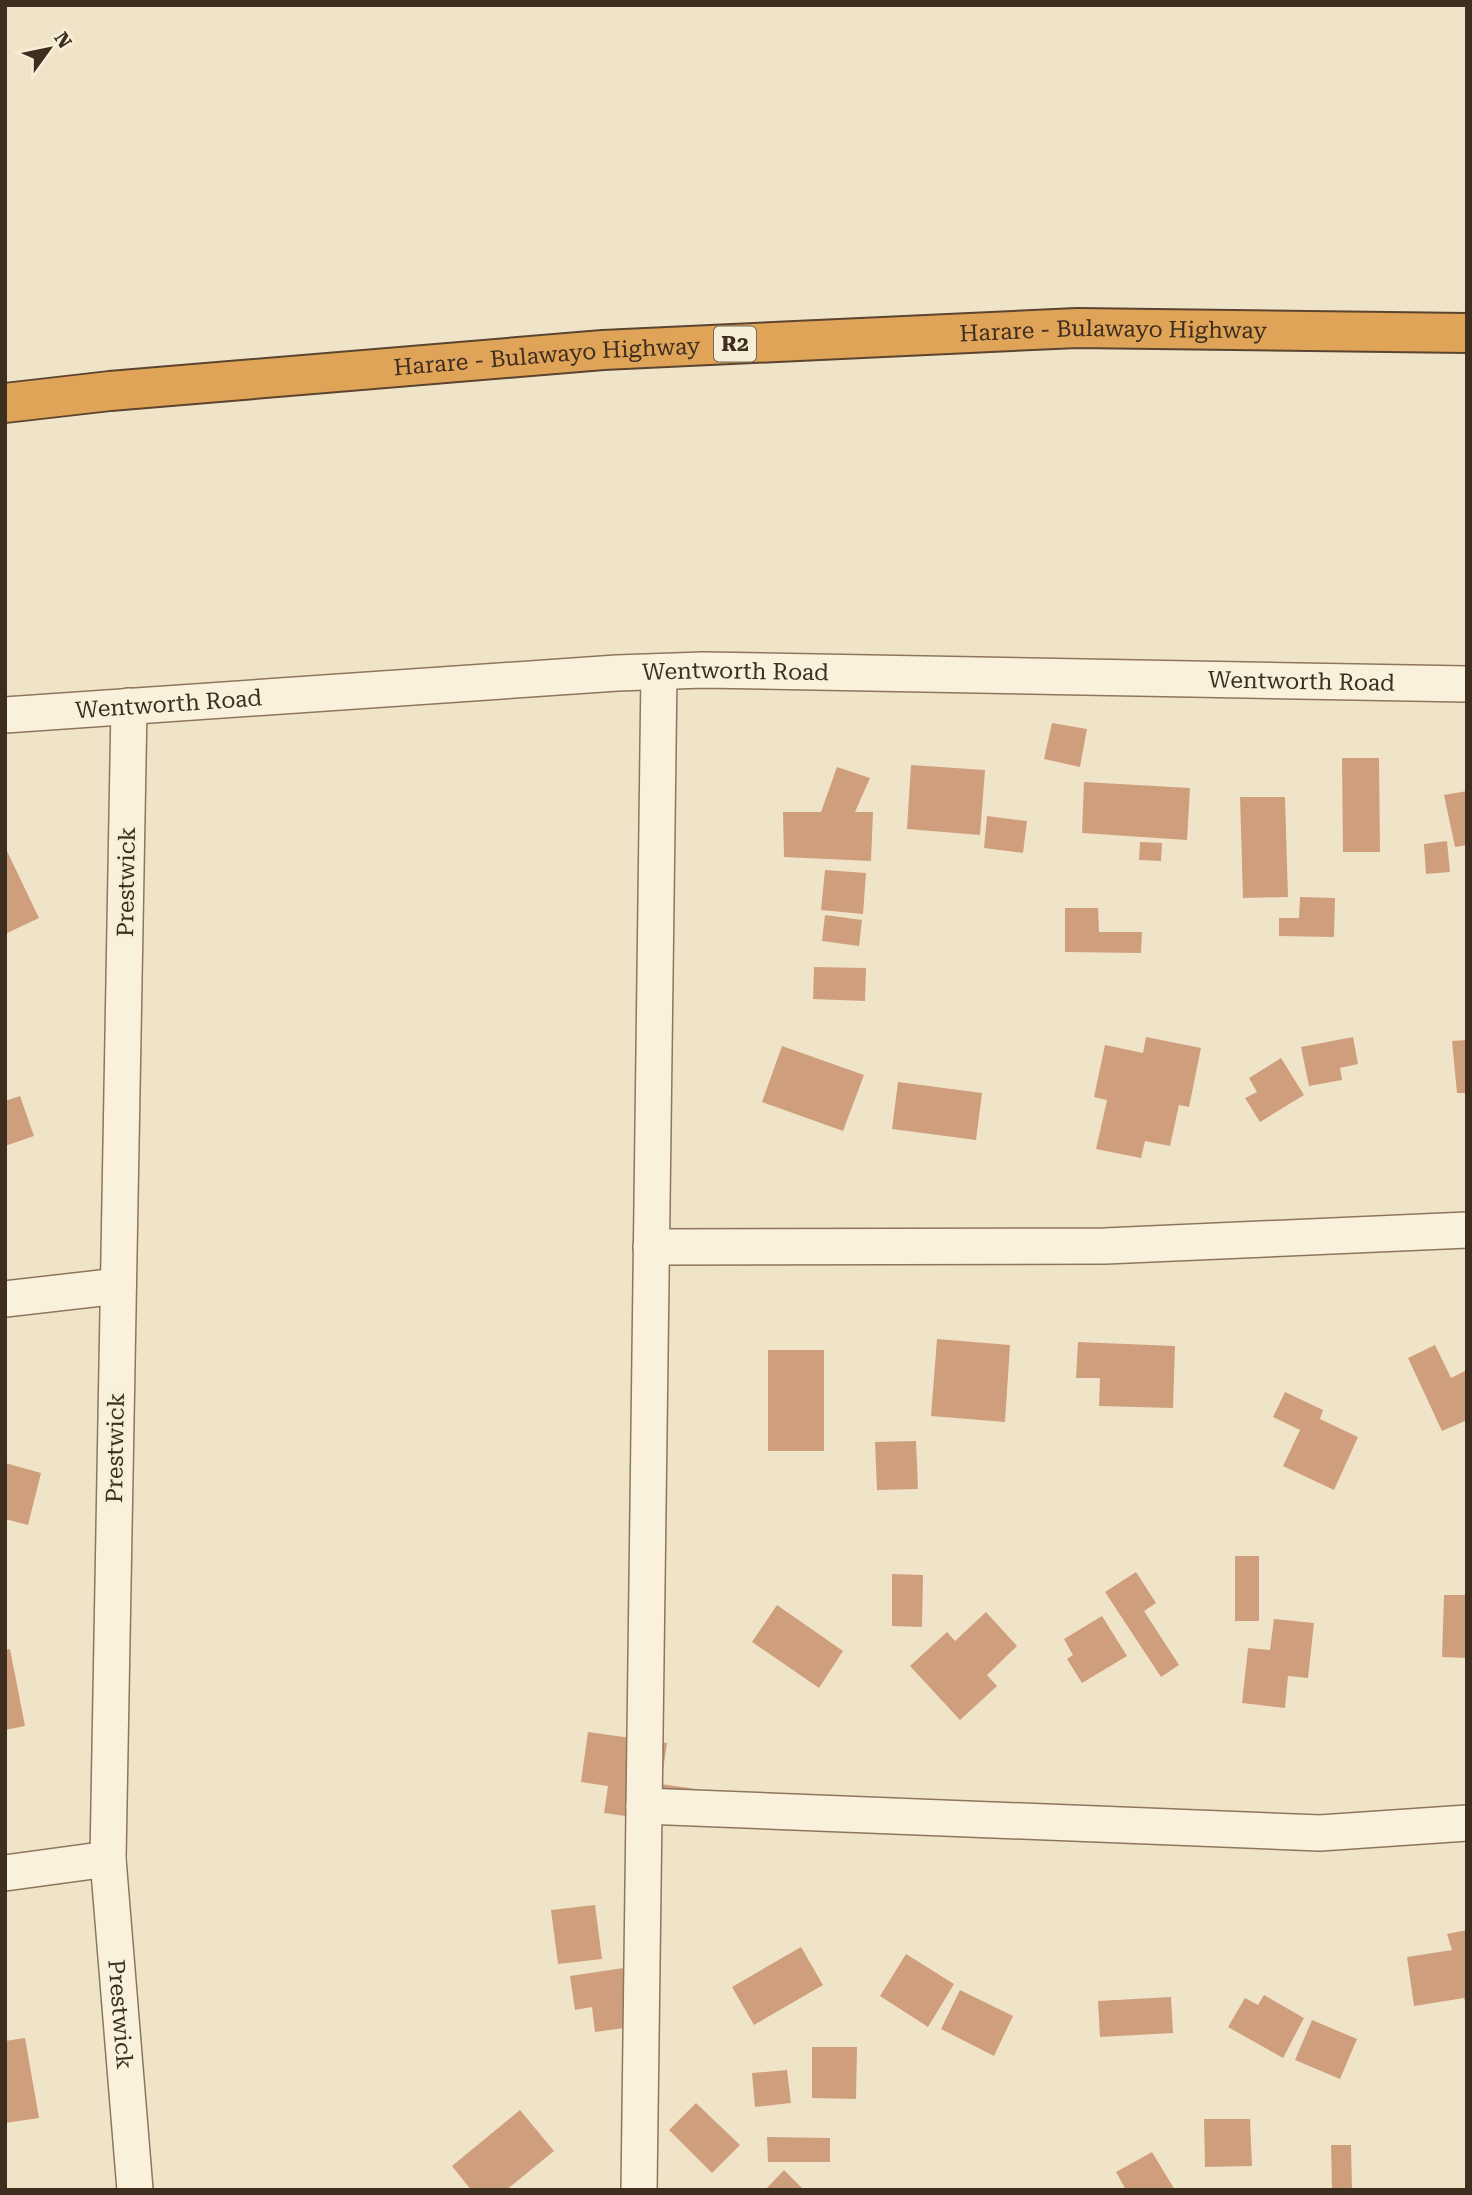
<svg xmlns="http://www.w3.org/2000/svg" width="1472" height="2195" font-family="'Roboto Serif',serif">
	<rect width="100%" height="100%" fill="#f0e4c8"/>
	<g fill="#cf9f7d">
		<polygon points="1052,723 1087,729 1080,767 1044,759"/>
		<polygon points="1342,758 1379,758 1380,852 1343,852"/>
		<polygon points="911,765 985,770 980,835 907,829"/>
		<polygon points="837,767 870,778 855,812 873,812 871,861 784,857 783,812 821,812"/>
		<polygon points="1084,782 1190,788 1187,840 1082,833"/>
		<polygon points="1467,791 1467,845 1455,847 1444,795"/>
		<polygon points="1240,797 1285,797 1288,897 1243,898"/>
		<polygon points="987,816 1027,821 1023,853 984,848"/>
		<polygon points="1447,841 1450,872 1426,874 1424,844"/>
		<polygon points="1140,842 1162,843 1161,861 1139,860"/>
		<polygon points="5,847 39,918 5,934"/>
		<polygon points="825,870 866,873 863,914 821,910"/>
		<polygon points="1300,897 1335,898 1334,937 1279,936 1279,918 1299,918"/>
		<polygon points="1065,908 1098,908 1099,932 1142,932 1141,953 1065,952"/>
		<polygon points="825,915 862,920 859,946 822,941"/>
		<polygon points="814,967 866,968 865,1001 813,999"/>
		<polygon points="1146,1037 1201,1048 1189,1107 1179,1105 1170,1146 1145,1141 1141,1158 1096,1149 1107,1100 1094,1097 1105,1045 1143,1053"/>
		<polygon points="1353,1037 1358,1064 1340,1068 1342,1080 1309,1086 1301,1047"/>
		<polygon points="1467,1040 1467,1093 1457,1093 1452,1041"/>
		<polygon points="782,1046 864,1075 843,1131 762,1102"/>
		<polygon points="1281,1058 1304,1095 1260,1122 1245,1098 1257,1092 1249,1078"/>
		<polygon points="898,1082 982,1093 976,1140 892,1129"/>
		<polygon points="20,1096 34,1136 5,1146 5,1101"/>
		<polygon points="937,1339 1010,1345 1005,1422 931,1416"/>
		<polygon points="1078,1342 1175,1346 1173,1408 1099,1406 1100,1378 1076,1378"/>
		<polygon points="1435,1345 1451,1378 1467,1370 1467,1420 1442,1431 1408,1358"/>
		<rect x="768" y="1350" width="56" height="101"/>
		<polygon points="1285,1392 1323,1410 1320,1419 1358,1437 1334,1490 1283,1466 1300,1430 1273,1417"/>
		<polygon points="916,1441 918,1489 877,1490 875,1442"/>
		<polygon points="5,1463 41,1473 28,1525 5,1519"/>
		<rect x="1235" y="1556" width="24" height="65"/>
		<polygon points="1136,1572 1156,1603 1144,1611 1179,1665 1161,1677 1105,1592"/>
		<polygon points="892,1574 923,1575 922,1627 892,1626"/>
		<polygon points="1444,1595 1467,1595 1467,1658 1442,1657"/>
		<polygon points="777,1605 843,1651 819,1688 752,1642"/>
		<polygon points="986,1612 1017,1646 987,1675 997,1686 960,1720 910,1666 947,1632 955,1641"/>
		<polygon points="1102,1616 1127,1656 1082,1683 1067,1659 1073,1655 1064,1639"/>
		<polygon points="1274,1619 1314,1623 1308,1678 1288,1676 1285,1708 1242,1703 1248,1648 1270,1650"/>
		<polygon points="10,1649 25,1726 5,1730 5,1650"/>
		<polygon points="588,1732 667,1743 661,1784 710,1791 705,1827 604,1813 608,1786 581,1782"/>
		<polygon points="595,1905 602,1959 558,1964 551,1910"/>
		<polygon points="1467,1930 1467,2006 1464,1998 1414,2006 1407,1957 1452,1950 1447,1934"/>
		<polygon points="801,1947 823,1985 754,2025 732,1987"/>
		<polygon points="906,1954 954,1984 928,2027 880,1996"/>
		<polygon points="630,1967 639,2026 595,2032 592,2007 575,2010 570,1976"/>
		<polygon points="960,1990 1013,2016 994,2056 941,2029"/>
		<polygon points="1264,1995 1304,2018 1283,2058 1228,2027 1245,1998 1258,2005"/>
		<polygon points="1171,1997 1173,2033 1100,2037 1098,2001"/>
		<polygon points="1312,2020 1357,2039 1340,2079 1295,2060"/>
		<polygon points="25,2038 39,2118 5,2123 5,2041"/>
		<polygon points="812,2047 857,2047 856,2099 812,2098"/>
		<polygon points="787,2070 791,2103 755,2107 752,2073"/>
		<polygon points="696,2103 740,2145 712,2173 669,2130"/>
		<polygon points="520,2110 554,2151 506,2190 471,2190 452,2166"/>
		<polygon points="1204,2119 1250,2119 1252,2166 1205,2167"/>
		<polygon points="767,2137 830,2138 830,2162 768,2162"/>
		<polygon points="1331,2145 1351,2145 1352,2190 1332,2190"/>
		<polygon points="1152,2152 1175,2190 1126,2190 1116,2172"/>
		<polygon points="784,2170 804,2190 765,2190"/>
	</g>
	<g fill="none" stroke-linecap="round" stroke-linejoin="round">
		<g stroke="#8d765c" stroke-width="38">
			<g id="street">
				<path id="s1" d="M129,706L108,1859L135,2190"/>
				<path id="s2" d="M5,715L617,673L703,670L1467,684"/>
				<polyline points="651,1247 1105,1246 1467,1230"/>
				<polyline points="5,1299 118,1286"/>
				<polyline points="644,1806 1320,1833 1467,1823"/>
				<polyline points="5,1873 108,1859"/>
				<polyline points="639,2190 659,672"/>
			</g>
		</g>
		<g stroke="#5b4430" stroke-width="42">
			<g id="highway">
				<path id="s3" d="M5,403L110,391L603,350L1077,328L1467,333"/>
			</g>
		</g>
		<use href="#street" stroke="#faf1dc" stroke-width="35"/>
		<use href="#highway" stroke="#e0a458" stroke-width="38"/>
	</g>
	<g text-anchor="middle" stroke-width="5" stroke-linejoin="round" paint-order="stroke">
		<rect fill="#f7eed8" stroke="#756857" stroke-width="2" x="714" y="326.5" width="42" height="35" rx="5"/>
		<g font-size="21" font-weight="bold" fill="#3d2e20">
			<text x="735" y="351">R2</text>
		</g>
		<g font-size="23" fill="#3d2e20" stroke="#f7eed8">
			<text dy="8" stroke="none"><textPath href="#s3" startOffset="1111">Harare - Bulawayo Highway</textPath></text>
			<text dy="8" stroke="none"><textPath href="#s3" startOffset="544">Harare - Bulawayo Highway</textPath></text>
			<text dy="8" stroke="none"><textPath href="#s2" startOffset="732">Wentworth Road</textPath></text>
			<text dy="8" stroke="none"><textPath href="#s2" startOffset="1298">Wentworth Road</textPath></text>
			<text dy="8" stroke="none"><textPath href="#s2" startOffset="164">Wentworth Road</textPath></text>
			<text transform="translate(126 882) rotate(-89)" y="8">Prestwick</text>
			<text transform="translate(115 1448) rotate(-89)" y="8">Prestwick</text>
			<text dy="8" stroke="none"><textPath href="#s1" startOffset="1309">Prestwick</textPath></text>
		</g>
	</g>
	<rect width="1472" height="2195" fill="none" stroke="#3d2e20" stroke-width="14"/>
	<g transform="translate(49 49) rotate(57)" stroke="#f7eed8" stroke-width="5" paint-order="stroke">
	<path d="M0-5L12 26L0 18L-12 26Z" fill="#3d2e20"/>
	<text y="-10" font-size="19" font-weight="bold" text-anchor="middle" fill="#3d2e20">N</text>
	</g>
</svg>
